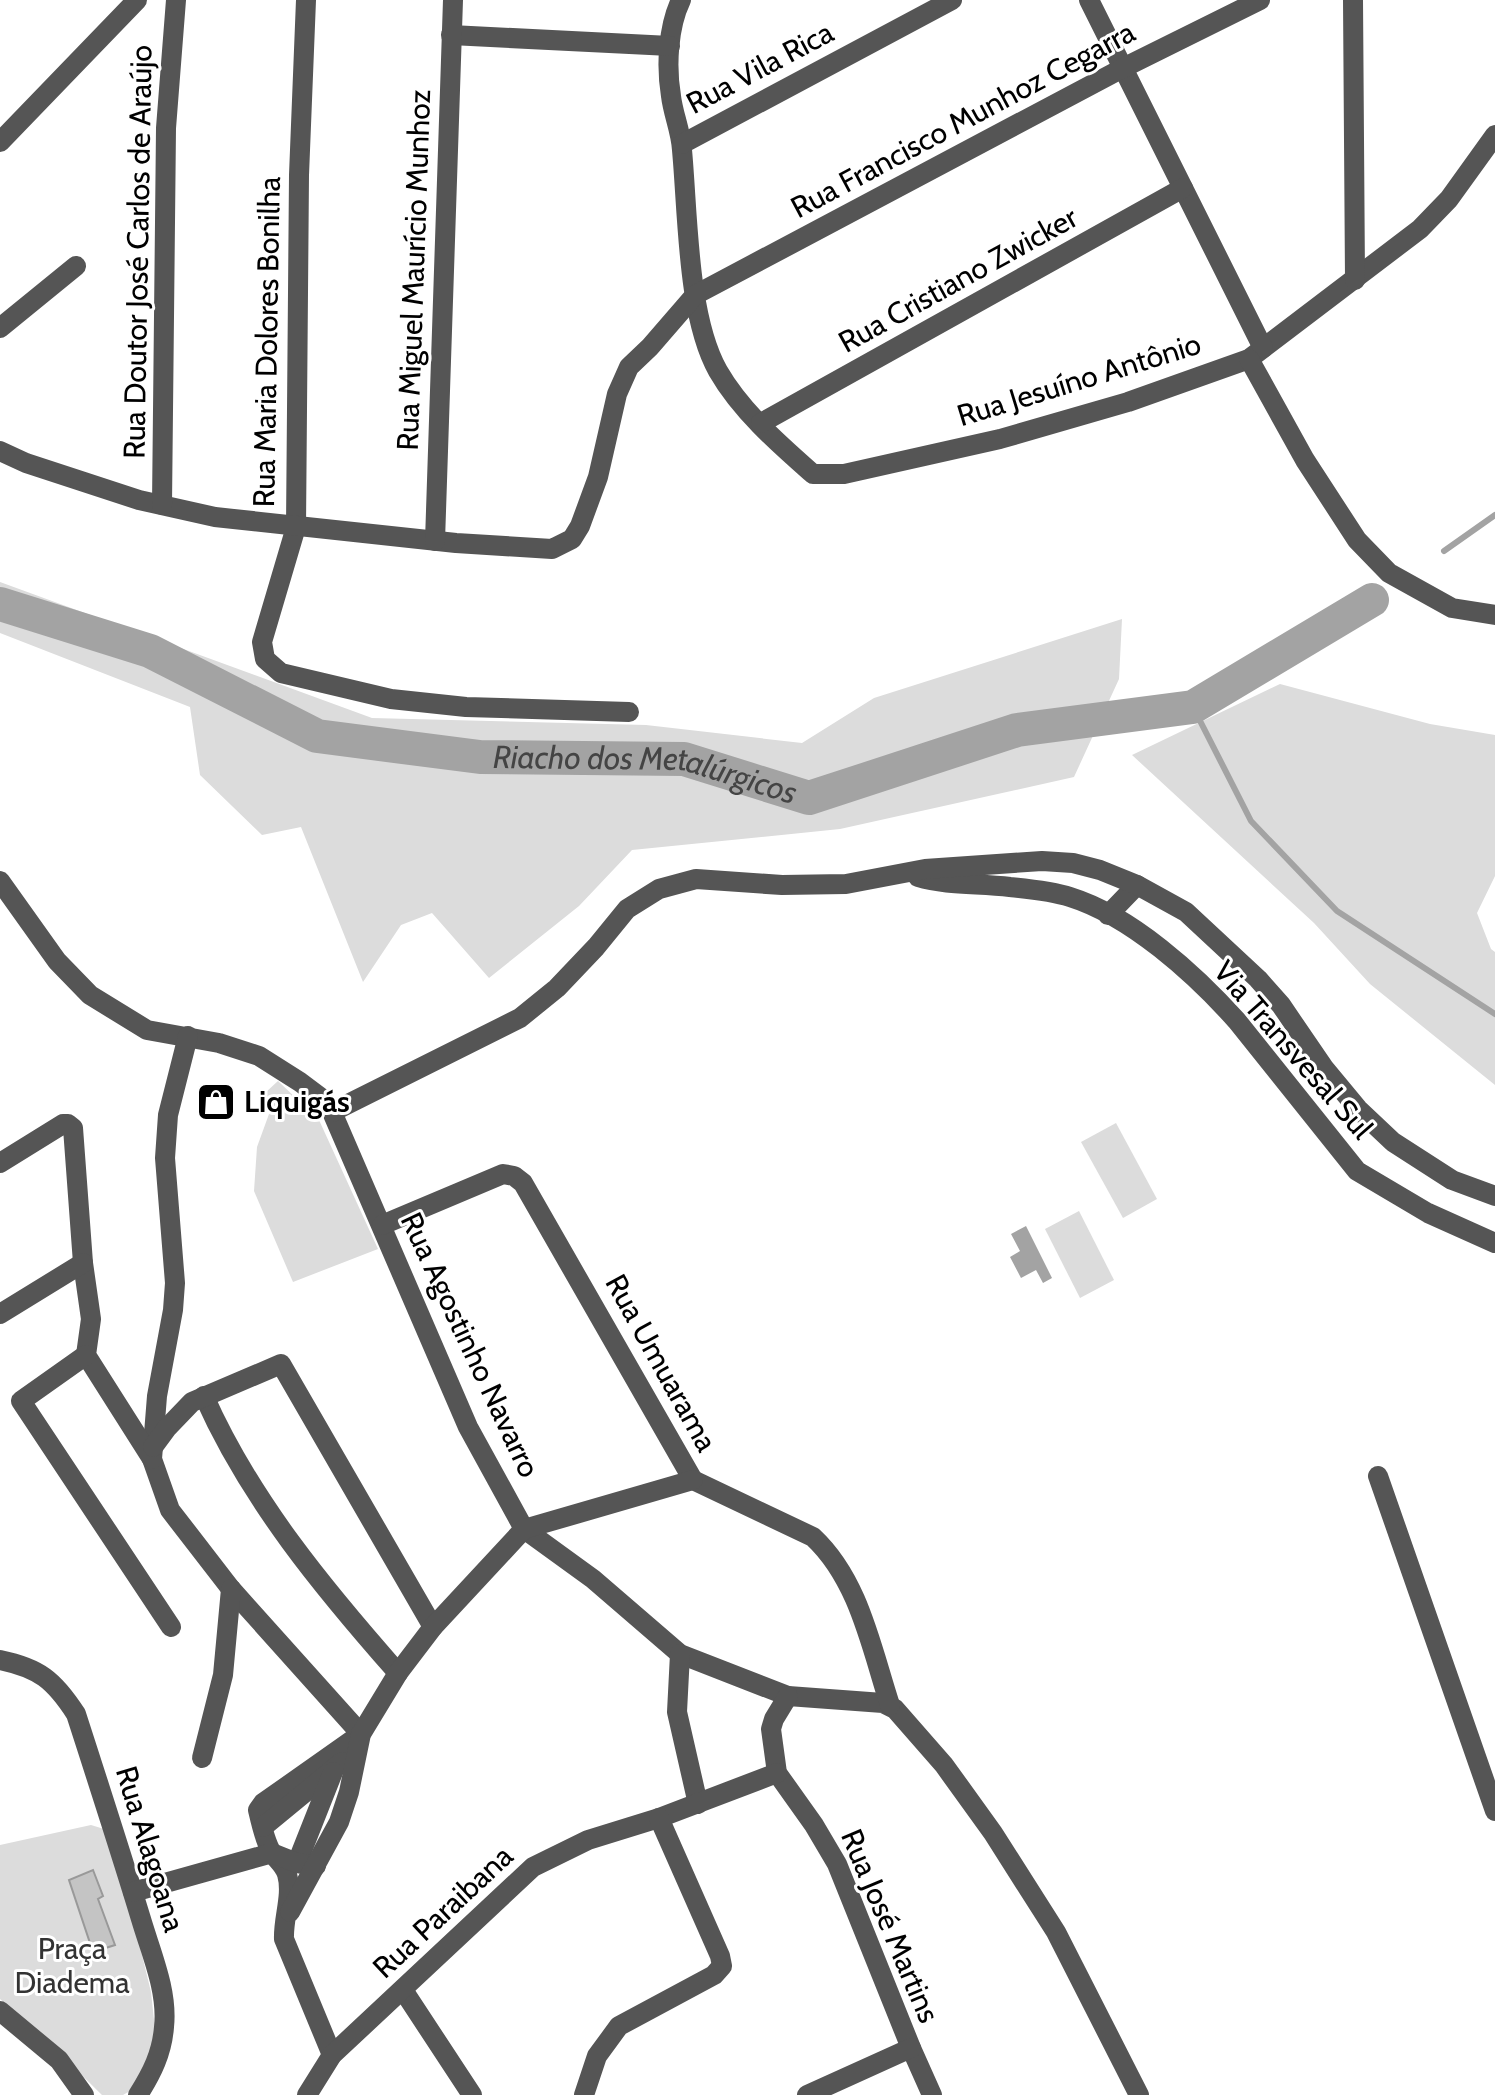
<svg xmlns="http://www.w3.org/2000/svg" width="1495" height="2095" font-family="Cabin,sans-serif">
	<rect width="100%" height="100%" fill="#fff"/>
	<g fill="#dcdcdc">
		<polygon points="0,582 372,718 646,725 802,743 874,698 1122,619 1119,679 1074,777 840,829 632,850 579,906 489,978 432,913 401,925 363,982 301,827 262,835 200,775 190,707 0,633"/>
		<polygon points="1280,684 1430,724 1495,735 1495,876 1477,913 1491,949 1495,952 1495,1085 1370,984 1314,923 1132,755"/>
		<polygon points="278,1081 319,1120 378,1249 293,1282 254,1191 257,1147 269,1114 265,1093"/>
		<polygon points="1116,1123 1157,1199 1123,1218 1081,1142"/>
		<polygon points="1079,1211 1114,1280 1080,1298 1045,1229"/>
		<polygon points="91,1825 104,1829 132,1914 151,1992 157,2048 137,2087 123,2095 102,2095 42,2036 0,1999 0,1845"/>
	</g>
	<polygon fill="#a3a3a3" points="1026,1226 1052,1278 1043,1283 1036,1270 1021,1278 1010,1257 1020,1251 1011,1234"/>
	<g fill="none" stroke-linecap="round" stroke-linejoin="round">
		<g stroke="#a3a3a3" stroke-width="6">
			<polyline points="1444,551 1495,515"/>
			<polyline points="1193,707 1251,821 1337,911 1495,1014"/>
		</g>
		<path stroke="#a3a3a3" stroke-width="34" id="s1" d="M0,604L150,651L317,736L480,757L684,759L809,798L1017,730L1193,707L1372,600"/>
	</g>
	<polygon fill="#c4c4c4" stroke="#999" stroke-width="2" points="93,1870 103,1896 98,1899 115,1945 93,1952 69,1880"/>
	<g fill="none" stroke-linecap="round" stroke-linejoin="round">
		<g stroke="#555" stroke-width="20">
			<polyline points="306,0 299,175 296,527 262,642 265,659 281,673 391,699 466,707 629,712"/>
			<path d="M681,0C668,27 666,66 671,96C673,114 681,131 682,150C688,214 687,316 718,371C741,411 779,444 813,474H844L1000,439L1128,402L1249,359L1420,229L1449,199L1495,135"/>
			<polyline points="1089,0 1263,348"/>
			<polyline points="1353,0 1355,280"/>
			<polyline points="451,35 670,46"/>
			<polyline points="0,142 137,0"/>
			<polyline points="682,144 952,0"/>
			<polyline points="0,328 76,266"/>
			<polyline points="1249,359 1305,460 1357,540 1389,573 1452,608 1495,615"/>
			<polyline points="761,423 1183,188"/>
			<polyline points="0,451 26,463 139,500 215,517 456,543 552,549 572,539 580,526 598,477 617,394 629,367 650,347 695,295 1123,68 1260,0"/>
			<polyline points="162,505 166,128 176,0"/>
			<polyline points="435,541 453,0"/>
			<path d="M918,877C948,886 979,883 1010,887C1029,889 1052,891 1070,897C1131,916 1195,974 1237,1021L1357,1171L1428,1213L1495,1243"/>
			<polyline points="0,881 57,961 90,995 147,1030 219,1043 259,1056 300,1082 320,1097 332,1112 468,1427 524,1529 593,1579 680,1654 788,1696 883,1703 895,1709 944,1765 993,1833 1056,1932 1139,2095"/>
			<polyline points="1108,915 1137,885"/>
			<path d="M188,1036L168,1115L165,1158L175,1283L173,1310L157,1396L152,1459L170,1510L231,1589L361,1734L263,1803L258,1810C261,1823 265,1842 272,1853C278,1861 284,1865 287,1874C293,1895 283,1918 284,1939L332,2055"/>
			<polyline points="332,1112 520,1018 557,988 596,947 627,909 659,889 696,879 782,885 846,884 925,869 1042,861 1073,863 1100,870 1137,885 1186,912 1258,979 1281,1005 1324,1068 1358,1109 1393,1142 1452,1180 1495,1196"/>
			<polyline points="0,1163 63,1124 68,1124 73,1128 83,1263 91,1319 86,1355 152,1459"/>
			<polyline points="382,1225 503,1174 514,1176 523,1183 693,1480"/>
			<polyline points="0,1314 83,1263"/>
			<polyline points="86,1355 21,1401 171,1627"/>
			<path d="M204,1396C250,1500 324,1589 398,1673"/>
			<polyline points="153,1447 167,1428 192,1402 281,1364 433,1627"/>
			<polyline points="1378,1476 1495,1811"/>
			<path d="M693,1480L813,1537C859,1580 871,1647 890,1705"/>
			<polyline points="680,1654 677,1712 698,1804"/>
			<path d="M0,1660C39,1668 54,1680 76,1714C98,1782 120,1850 141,1919C151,1953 168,1991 164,2027C162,2053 152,2073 138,2095"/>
			<polyline points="788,1696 774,1719 771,1729 777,1773 814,1825 837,1864 911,2048 932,2095"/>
			<polyline points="202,1758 223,1675 231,1589"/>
			<polyline points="263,1827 342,1762"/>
			<polyline points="297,1863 333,1772"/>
			<polyline points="133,1892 272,1853 297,1863 316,1866"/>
			<polyline points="290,1912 339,1822 349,1792 361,1734 398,1673 433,1627 524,1529 693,1480"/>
			<polyline points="403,1990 472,2095"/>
			<polyline points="0,2011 59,2060 84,2095"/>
			<polyline points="307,2095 332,2055 533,1867 588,1840 659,1818 777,1773"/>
			<polyline points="584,2095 597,2056 619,2026 714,1975 722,1966 720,1956 659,1818"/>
			<polyline points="807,2095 911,2048"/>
		</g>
	</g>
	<defs>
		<g id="shop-square" transform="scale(2)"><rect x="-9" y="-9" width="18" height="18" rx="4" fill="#000" stroke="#fff"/><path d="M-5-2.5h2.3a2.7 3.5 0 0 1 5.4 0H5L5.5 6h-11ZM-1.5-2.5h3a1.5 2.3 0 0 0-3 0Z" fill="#fff"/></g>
	</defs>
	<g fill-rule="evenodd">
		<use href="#shop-square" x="216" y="1102"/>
	</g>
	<g text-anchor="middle" stroke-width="6" stroke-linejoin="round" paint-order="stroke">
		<g font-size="30" fill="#000" stroke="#fff">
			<text transform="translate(760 68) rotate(-28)" y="10">Rua Vila Rica</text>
			<text transform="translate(963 120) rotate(-28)" y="10">Rua Francisco Munhoz Cegarra</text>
			<text transform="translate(138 252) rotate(-89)" y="10">Rua Doutor José Carlos de Araújo</text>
			<text transform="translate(414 270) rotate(-88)" y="10">Rua Miguel Maurício Munhoz</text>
			<text transform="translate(958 280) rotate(-29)" y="10">Rua Cristiano Zwicker</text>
			<text transform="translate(267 342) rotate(-89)" y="10">Rua Maria Dolores Bonilha</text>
			<text transform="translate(1079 380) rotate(-17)" y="10">Rua Jesuíno Antônio</text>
			<text transform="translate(1293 1050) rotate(49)" y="10">Via Transvesal Sul</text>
			<text transform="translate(470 1345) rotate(65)" y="10">Rua Agostinho Navarro</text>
			<text transform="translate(661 1363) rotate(61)" y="10">Rua Umuarama</text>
			<text transform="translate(150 1849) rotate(73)" y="10">Rua Alagoana</text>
			<text transform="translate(443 1912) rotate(-43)" y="10">Rua Paraibana</text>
			<text transform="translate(890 1926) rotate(67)" y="10">Rua José Martins</text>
		</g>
		<g font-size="30" font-weight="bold" fill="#000" stroke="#fff" text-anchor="start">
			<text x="244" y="1112">Liquigás</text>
		</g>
		<g font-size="30" fill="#333" stroke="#fff">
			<text x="72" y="1959">Praça<tspan x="72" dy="34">Diadema</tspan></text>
		</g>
		<g font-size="32" font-style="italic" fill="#444" stroke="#fff">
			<text dy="11" stroke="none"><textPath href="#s1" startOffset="676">Riacho dos Metalúrgicos</textPath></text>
		</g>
	</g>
</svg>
